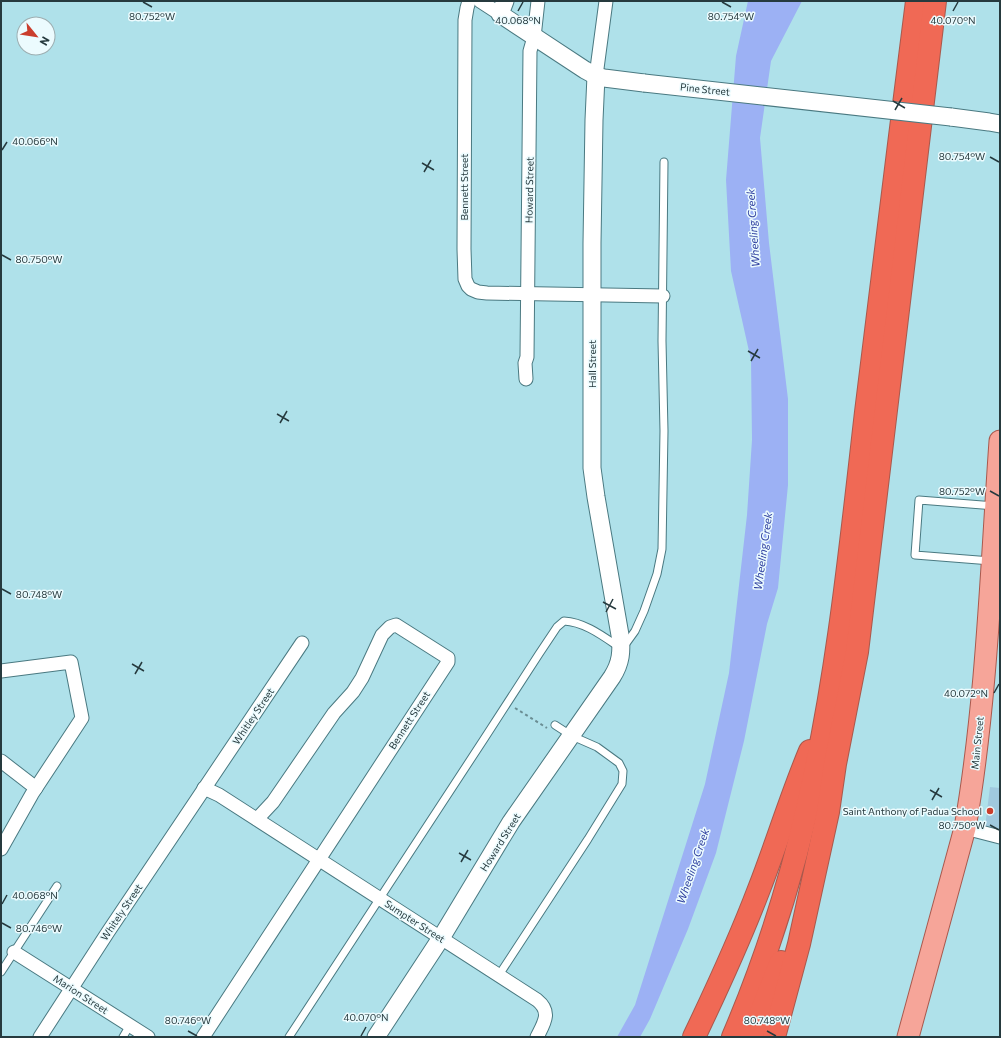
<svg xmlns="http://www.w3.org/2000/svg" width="1001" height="1038" font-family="Commissioner,sans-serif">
	<rect width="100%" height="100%" fill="#afe1ea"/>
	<polygon fill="#9cb1f4" points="748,1 802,1 771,61 760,138 769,243 788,399 788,485 778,588 767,624 744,741 716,853 688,929 650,1019 640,1037 617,1037 635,1005 705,784 729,673 747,515 752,440 751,360 731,271 726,180 736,56"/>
	<polygon fill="#a0c9de" points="990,787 1000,788 1000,830 985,827"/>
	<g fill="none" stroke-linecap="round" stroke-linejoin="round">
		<g stroke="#4a7981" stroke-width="9">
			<g id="service">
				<polyline points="991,561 915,555 919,500 995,506"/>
				<polyline points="1,972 57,886"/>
				<polyline points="499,975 588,839 622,784 623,771 619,763 597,747 572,736 555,725"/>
				<polyline points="123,1037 130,1025"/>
				<path d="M289,1037L484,739L539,654L557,627L564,621C585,622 604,637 622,649L635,631L644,611L657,574L662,549L664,431L662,341L664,162"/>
			</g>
		</g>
		<g stroke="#4a7981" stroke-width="15">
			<g id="minor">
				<polyline points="469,1 467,8 465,20 464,249 465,279 468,286 471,289 478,292 487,293 663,296"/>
				<polyline points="480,1 500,14"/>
				<polyline points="596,76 606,1"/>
				<polyline points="526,379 525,363 527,357 530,51 534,37 538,1"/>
				<polyline points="1,671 71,662 82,718 32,794 1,849"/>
				<polyline points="1,761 36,788"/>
				<path d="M204,788L219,795L537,1000C552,1012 544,1023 537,1037"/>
				<polyline points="965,828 1000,837"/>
				<polyline points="14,952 148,1037"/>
				<polyline points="40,1037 108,932 302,643"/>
				<polyline points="203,1037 448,662 448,658 396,625 390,627 382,635 362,678 353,692 334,713 273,802 257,819"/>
			</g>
		</g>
		<g stroke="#4a7981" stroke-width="19">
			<g id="tertiary">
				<polyline points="505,1 500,14 585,70 596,76 604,78 644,83"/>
				<polyline points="951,117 989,122 1000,124"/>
				<path d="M376,1037L441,938L511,822L612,677C621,663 622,651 620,635L596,497L592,468V243L594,120L596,76"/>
			</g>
		</g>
		<g stroke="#a9594d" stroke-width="23">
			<path id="primary" d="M908,1037L965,828C987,701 991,569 1000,441"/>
		</g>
		<g stroke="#a9594d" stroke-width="24">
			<g id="motorway">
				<path d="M694,1037C717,989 740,939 759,889C777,843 791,796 810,751"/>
				<path d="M733,1037C765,962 790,884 808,805C838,676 851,543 866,412C882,275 900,138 917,1"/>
				<polyline points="751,1037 781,962"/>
				<polyline points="774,1037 799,944 828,812 835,764 857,652 935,1"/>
			</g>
		</g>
		<polyline stroke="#6a8d93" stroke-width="2" stroke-dasharray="3 3" stroke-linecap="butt" points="515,708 547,728"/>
		<use href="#service" stroke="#fff" stroke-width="7"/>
		<use href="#minor" stroke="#fff" stroke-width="13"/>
		<use href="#tertiary" stroke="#fff" stroke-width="17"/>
		<use href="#primary" stroke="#f6a599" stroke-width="21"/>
		<use href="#motorway" stroke="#f06955" stroke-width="22"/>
		<g stroke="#4a7981" stroke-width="19" stroke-linecap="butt">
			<polyline id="tertiary-bridge" points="644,83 951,117"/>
		</g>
		<use href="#tertiary-bridge" stroke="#fff" stroke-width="17"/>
	</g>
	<path fill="none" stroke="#263a3e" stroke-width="1.5" d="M143,2L152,7M722,2L731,7M518,11L523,2M953,11L958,2M893,101L905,108M895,110L902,98M2,150L7,142M990,157L999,162M422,163L434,170M424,172L431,160M2,255L11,260M748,351L760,358M751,361L758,349M277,414L289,421M280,423L287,411M990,491L999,496M2,589L11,594M603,602L616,609M606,612L613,599M132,664L144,671M135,674L142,662M994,693L999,684M930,790L942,797M932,800L939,788M990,825L999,830M459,853L471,860M461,862L468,850M2,904L7,895M2,923L11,928M188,1031L197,1036M767,1031L776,1036M361,1036L366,1027"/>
	<circle fill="#ca3e2d" stroke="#ecfbfe" stroke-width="1.5" cx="990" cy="811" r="4"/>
	<g text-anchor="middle" stroke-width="3" stroke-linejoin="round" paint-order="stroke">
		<g font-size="10" fill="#263a3e" stroke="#ecfbfe">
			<text transform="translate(705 89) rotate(6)" y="4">Pine Street</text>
			<text transform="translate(464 187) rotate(-90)" y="4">Bennett Street</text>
			<text transform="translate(529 190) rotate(-89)" y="4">Howard Street</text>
			<text transform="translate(592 364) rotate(-90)" y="4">Hall Street</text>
			<text transform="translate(253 716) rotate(-56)" y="4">Whitley Street</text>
			<text transform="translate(409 720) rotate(-57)" y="4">Bennett Street</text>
			<text transform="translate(977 743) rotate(-84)" y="4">Main Street</text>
			<text transform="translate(500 842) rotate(-58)" y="4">Howard Street</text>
			<text transform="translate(121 912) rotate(-56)" y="4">Whitely Street</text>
			<text transform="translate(415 921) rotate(33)" y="4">Sumpter Street</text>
			<text transform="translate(81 994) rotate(33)" y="4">Marion Street</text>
		</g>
		<g font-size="10" fill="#263a3e" stroke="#ecfbfe" text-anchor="end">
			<text x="982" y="815">Saint Anthony of Padua School</text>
		</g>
		<g font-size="11" font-style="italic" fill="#3142a1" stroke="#ecfbfe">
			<text transform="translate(753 228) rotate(-94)" y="4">Wheeling Creek</text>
			<text transform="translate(763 551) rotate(-82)" y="4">Wheeling Creek</text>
			<text transform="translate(693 866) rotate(-71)" y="4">Wheeling Creek</text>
		</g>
	</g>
	<g font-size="10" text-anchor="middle" fill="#263a3e" stroke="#ecfbfe" stroke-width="3" stroke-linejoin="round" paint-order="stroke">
		<text x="152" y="20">80.752°W</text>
		<text x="731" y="20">80.754°W</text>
		<text x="518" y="24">40.068°N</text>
		<text x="953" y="24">40.070°N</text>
		<text x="35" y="145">40.066°N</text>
		<text x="962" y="160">80.754°W</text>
		<text x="39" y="263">80.750°W</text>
		<text x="962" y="495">80.752°W</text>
		<text x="39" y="598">80.748°W</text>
		<text x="966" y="697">40.072°N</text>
		<text x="962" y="829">80.750°W</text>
		<text x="35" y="899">40.068°N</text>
		<text x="39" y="932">80.746°W</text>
		<text x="366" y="1021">40.070°N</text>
		<text x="188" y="1024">80.746°W</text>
		<text x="767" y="1024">80.748°W</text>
	</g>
	<rect width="1001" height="1038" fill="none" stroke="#263a3e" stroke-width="4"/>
	<g transform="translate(36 36) rotate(120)"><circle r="19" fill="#ecfbfe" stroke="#9daeb1"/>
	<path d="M0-3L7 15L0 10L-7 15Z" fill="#ca3e2d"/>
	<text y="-6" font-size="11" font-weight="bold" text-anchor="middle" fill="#263a3e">N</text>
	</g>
</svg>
